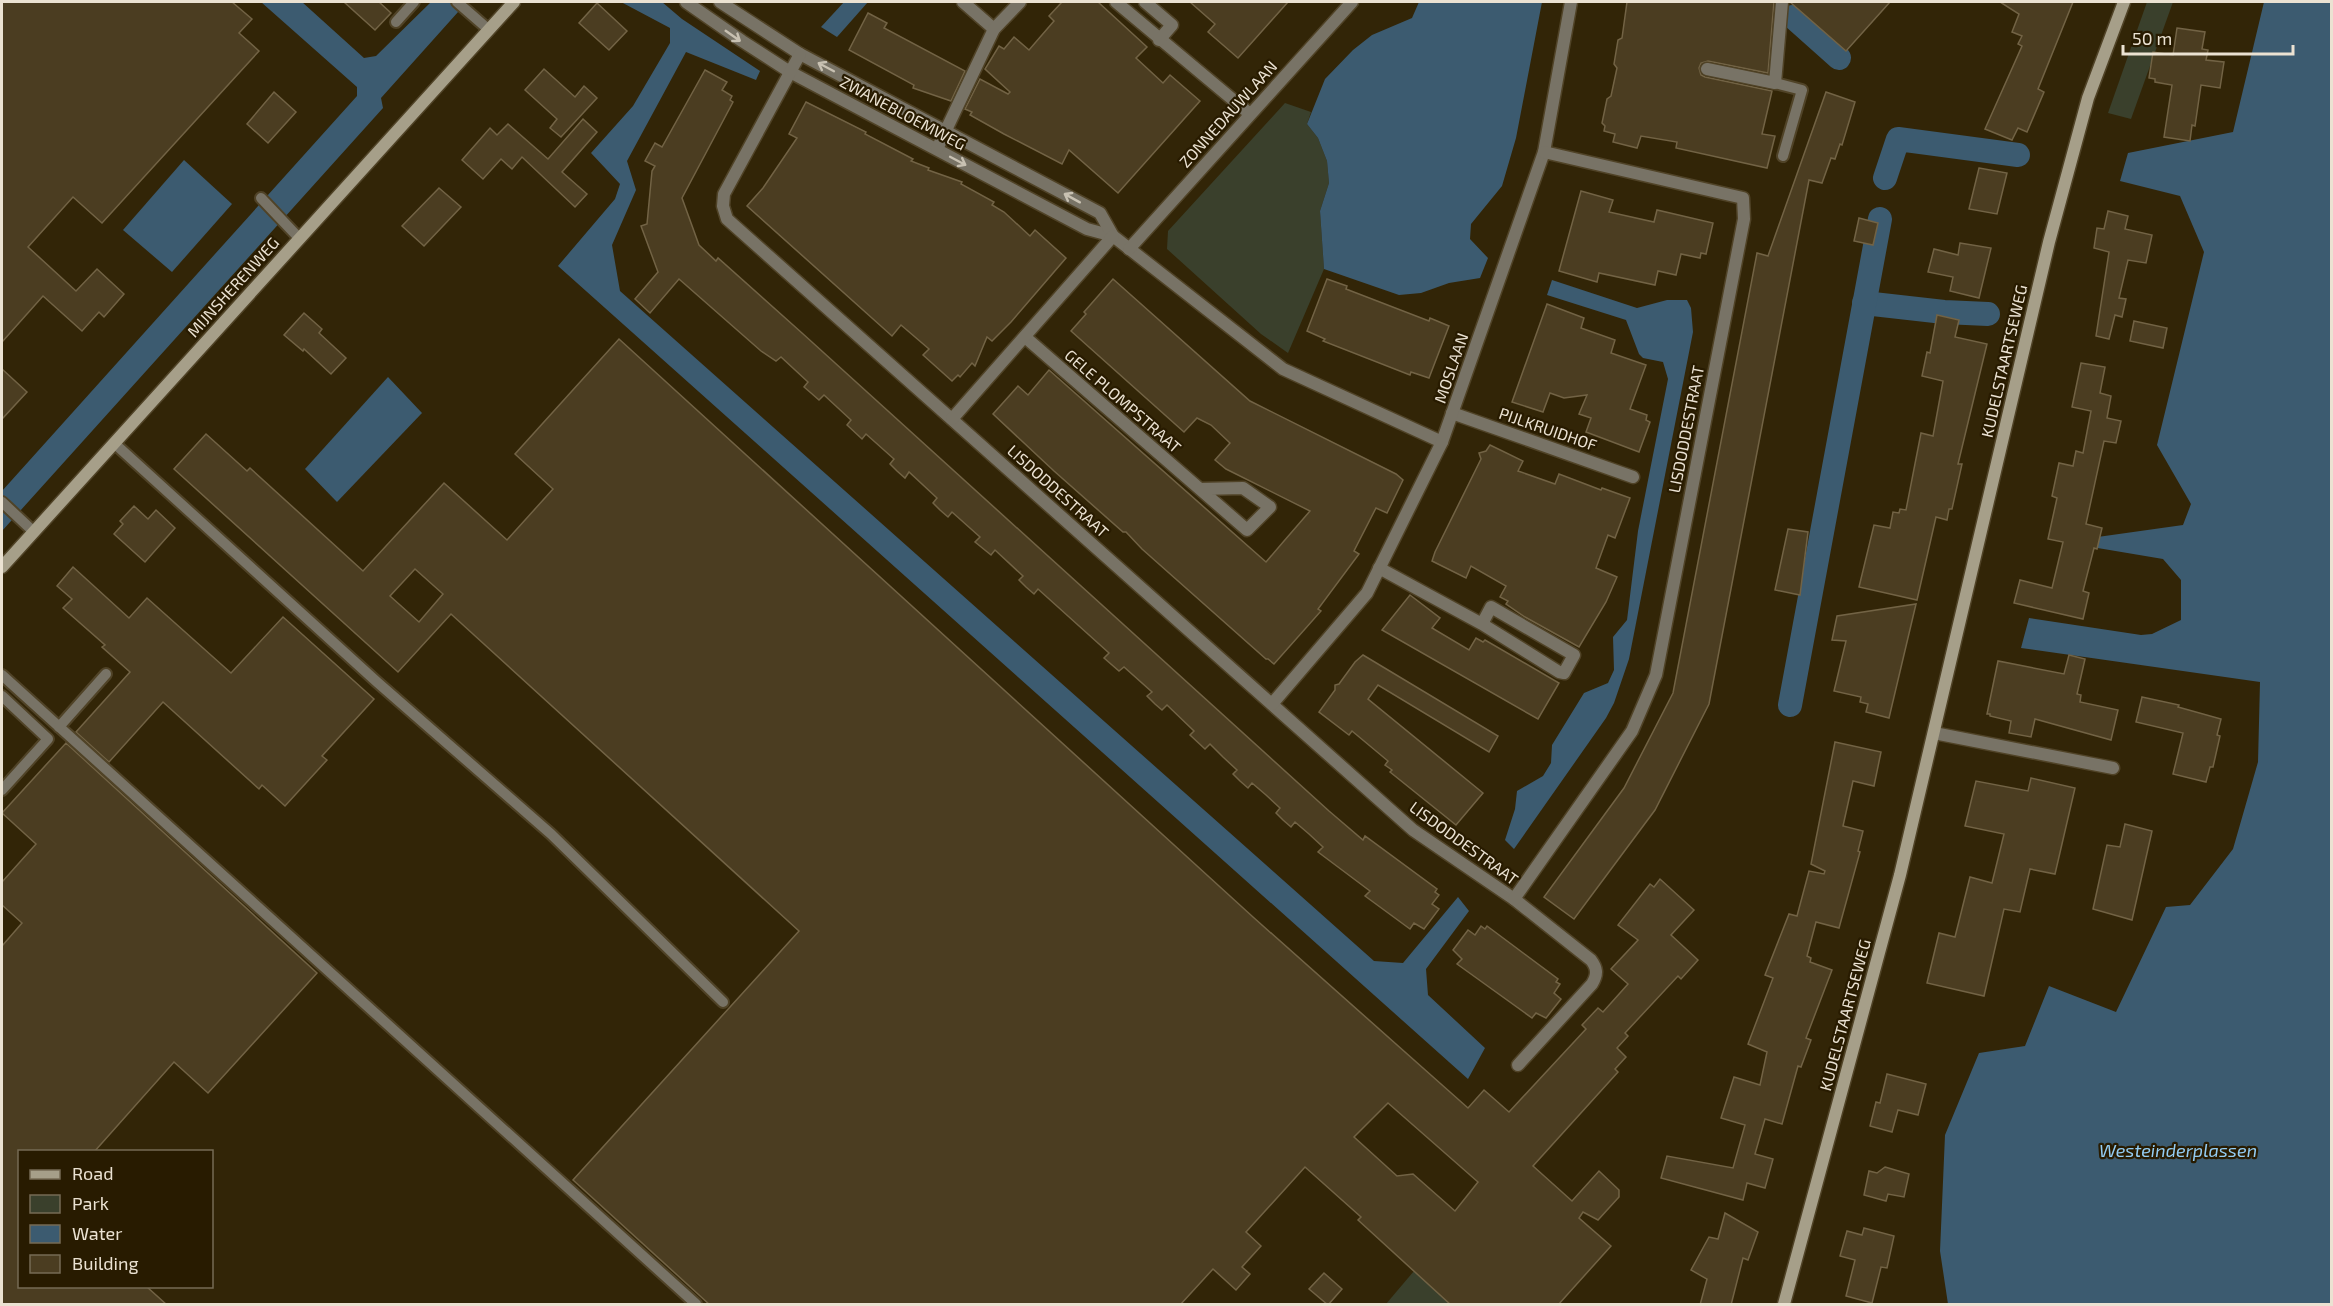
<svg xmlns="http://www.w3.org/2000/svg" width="2333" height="1306" font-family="'Exo 2',sans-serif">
	<rect width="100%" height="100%" fill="#322507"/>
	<g fill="#3a402c">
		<polygon points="2147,2 2173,2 2131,119 2108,113"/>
		<polygon points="1285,103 1311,112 1307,124 1318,138 1327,161 1329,183 1320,211 1324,269 1288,353 1261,334 1167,249 1168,231"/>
		<polygon points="1414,1271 1451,1304 1386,1304"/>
	</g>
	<g fill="#3c5b70">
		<polygon points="261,2 302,2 364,58 376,56 431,2 467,2 381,98 383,108 2,531 2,491 357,96 357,87"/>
		<polygon points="621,2 662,2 682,19 760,71 756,80 686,52 627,161 636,190 612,245 620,291 1374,961 1403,963 1458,897 1469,911 1426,969 1428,995 1485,1048 1468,1079 558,266 615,199 620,184 591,153 633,106 670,43 670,28"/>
		<polygon points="844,2 868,2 837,37 821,27"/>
		<polygon points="1419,2 1542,2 1516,138 1502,186 1471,224 1470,239 1488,258 1480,278 1449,283 1421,293 1399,295 1324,269 1320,211 1329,183 1327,161 1318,138 1307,124 1325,79 1353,50 1372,35 1412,18"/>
		<polygon points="2264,2 2331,2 2331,1304 1948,1304 1940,1251 1945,1135 1979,1053 2025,1046 2049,986 2116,1012 2166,907 2190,905 2233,849 2258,762 2260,682 2021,648 2029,618 2141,635 2152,634 2181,620 2181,580 2163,559 2062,542 2183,525 2191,504 2157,445 2204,252 2180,196 2120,181 2128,153 2233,132"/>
		<polygon points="184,160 232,204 172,272 123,230"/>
		<polygon points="1552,280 1637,308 1667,300 1687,300 1691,308 1693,332 1629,659 1614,703 1606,718 1514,849 1505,840 1515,809 1517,791 1543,776 1551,763 1552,745 1584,693 1608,683 1614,670 1613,637 1627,620 1638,531 1668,379 1663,362 1643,358 1639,354 1626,320 1547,295"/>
		<polygon points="388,377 422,413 337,502 305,469"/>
	</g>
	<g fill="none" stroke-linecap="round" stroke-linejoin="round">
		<g stroke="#3c5b70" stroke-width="24">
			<polyline points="1793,17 1839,58"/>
			<polyline points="1885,178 1898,139 2018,155"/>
			<polyline points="1864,303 1944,312 1988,314"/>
			<polyline points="1790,705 1880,219"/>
		</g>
	</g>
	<g fill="#4b3d21" stroke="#726345" stroke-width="1.5" fill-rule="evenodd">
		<polygon points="2,2 232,2 252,19 239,33 259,51 102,223 73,197 28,247 76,291 97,269 124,294 104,317 99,312 82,331 43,296 2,342"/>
		<polygon points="344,2 379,2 391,13 375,30"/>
		<polygon points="1062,2 1098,2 1147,47 1136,58 1163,83 1170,75 1200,101 1118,193 1069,150 1062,164 1004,134 970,115 972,112 965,109 980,79 1008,94 1010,92 985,69 999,46 1004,49 1014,37 1029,50 1054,21 1049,16"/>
		<polygon points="1190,2 1288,2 1238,58 1208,32 1215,24"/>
		<polygon points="1627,2 1774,2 1768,73 1708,61 1701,63 1699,68 1701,75 1705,77 1772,91 1762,134 1775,136 1767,168 1676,148 1677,142 1641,136 1637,148 1613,142 1615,134 1604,131 1605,126 1602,123 1607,99 1611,96 1617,68 1614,64 1618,40 1622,38"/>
		<polygon points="1790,2 1890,2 1846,51"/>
		<polygon points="2000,2 2073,2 2038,89 2044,92 2027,132 2018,128 2012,140 1985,129 2022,46 2018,44 2022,36 2012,32 2019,14"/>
		<polygon points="597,3 627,31 609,50 579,23"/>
		<polygon points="868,13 887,23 884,28 965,71 951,101 913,88 914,85 849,50"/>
		<polygon points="2177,28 2205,32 2202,49 2208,50 2206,60 2224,62 2220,88 2201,85 2195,126 2192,125 2190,141 2164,137 2172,85 2155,82 2155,79 2149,78 2153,52 2173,55"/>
		<polygon points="544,69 575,97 584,86 597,98 561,137 550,128 557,119 525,90"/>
		<polygon points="705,70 727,82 722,90 732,96 730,100 733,102 682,198 699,245 716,261 718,258 802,333 1329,811 1363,840 1365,836 1437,889 1435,892 1439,895 1432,904 1439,909 1424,929 1414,923 1410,929 1365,896 1370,891 1318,852 1323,847 1309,834 1295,822 1291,827 1283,820 1276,813 1280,808 1266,795 1252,783 1248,788 1240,781 1233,774 1237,770 1223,757 1210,744 1205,749 1190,735 1194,731 1167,705 1162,710 1155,704 1147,696 1152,692 1124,667 1119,671 1104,658 1109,653 1038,589 1034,594 1026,587 1019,580 1023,576 995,550 991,555 975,542 980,537 952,512 948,517 940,510 933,503 937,498 909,472 905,478 897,471 890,464 894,459 866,434 862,439 847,425 851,420 824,395 819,400 811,393 804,387 808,382 781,357 776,361 761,351 679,279 650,313 635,299 658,272 641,226 647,224 652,171 655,166 645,161 655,143 662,147"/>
		<polygon points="274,92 296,112 268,143 247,124"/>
		<polygon points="1826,92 1855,102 1842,145 1840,144 1835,159 1831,158 1822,183 1809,180 1709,704 1655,810 1574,919 1544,897 1624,788 1673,693 1757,253 1768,256"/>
		<polygon points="806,102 866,132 865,134 913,159 911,161 929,168 928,170 962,182 961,184 994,202 992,205 1004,212 1030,236 1035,230 1066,258 1011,322 992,341 987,337 975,366 972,363 960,377 958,375 952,381 923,355 929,349 901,325 892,336 747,206 763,188 797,138 789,134"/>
		<polygon points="583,119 597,132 562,172 587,194 575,207 522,157 512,169 501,159 483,179 462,160 490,128 497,135 508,124 548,159"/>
		<polygon points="1979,168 2007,173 1997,214 1969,209"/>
		<polygon points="439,188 461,207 424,246 402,226"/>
		<polygon points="1581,191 1613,200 1609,212 1654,222 1657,210 1713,223 1706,254 1701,253 1700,258 1681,254 1676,275 1658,271 1655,285 1599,273 1597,282 1559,271"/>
		<polygon points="2108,211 2128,216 2125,229 2152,235 2146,263 2128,260 2119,298 2126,299 2122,317 2115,315 2109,339 2096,336 2109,252 2094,248 2097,228 2104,229"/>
		<polygon points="1859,218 1878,223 1873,245 1854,241"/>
		<polygon points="1960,243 1991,248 1979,298 1950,291 1953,277 1928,272 1934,249 1958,255"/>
		<polygon points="1113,279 1250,401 1396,474 1403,480 1387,513 1376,508 1354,551 1359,554 1318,609 1321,611 1274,664 1268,659 1266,659 1142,549 1126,532 1123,532 1054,471 993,414 1018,386 1028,395 1049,370 1266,562 1284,541 1310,511 1226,469 1215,460 1230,443 1211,425 1197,418 1184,432 1071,331 1086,314 1084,312"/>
		<polygon points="1327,279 1347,286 1346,289 1429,321 1430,318 1449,326 1429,378 1411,372 1410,375 1323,341 1325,339 1307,331"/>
		<polygon points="1547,304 1584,318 1581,328 1615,340 1611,353 1646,365 1630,409 1647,415 1646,420 1650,422 1639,452 1586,432 1591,418 1579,414 1587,395 1564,398 1550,393 1543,412 1512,402"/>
		<polygon points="304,313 322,329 319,333 346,358 331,374 304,349 303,351 284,335"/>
		<polygon points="1937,315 1959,320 1955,337 1987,344 1958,464 1962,464 1952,509 1949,509 1947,520 1936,517 1917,600 1859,587 1874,525 1890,528 1893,512 1899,513 1900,509 1906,510 1921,433 1933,436 1943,381 1922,376 1927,352 1930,353"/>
		<polygon points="2134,321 2167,328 2163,348 2130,341"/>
		<path d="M619,339L1253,917L1468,1108L1484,1090L1509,1112L1586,1029L1582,1025L1598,1008L1603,1012L1628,984L1611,969L1638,940L1618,925L1650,884L1654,887L1660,879L1694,910L1671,935L1698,960L1681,979L1678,976L1625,1033L1628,1036L1617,1048L1626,1057L1615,1069L1618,1072L1533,1166L1572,1201L1599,1171L1619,1190V1197L1598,1220L1583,1212L1579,1218L1611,1246L1558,1305H1451L1358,1220L1361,1217L1305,1167L1246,1232L1261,1246L1242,1267L1250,1274L1236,1290L1213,1269L1180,1305H710L573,1180L799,931L451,614L398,672L174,469L206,434L247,471L250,468L363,571L444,483L507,540L553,489L515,454ZM415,569L443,594L419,622L390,596ZM1388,1103L1478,1182L1455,1211L1413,1174L1397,1176L1354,1137Z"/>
		<polygon points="2081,363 2105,367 2100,393 2111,396 2107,418 2121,421 2116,443 2104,441 2086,524 2102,528 2097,549 2094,548 2083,591 2089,593 2083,619 2014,603 2020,580 2052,588 2063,542 2048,539 2057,498 2052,496 2059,463 2073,466 2076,451 2083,453 2091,411 2072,407"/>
		<polygon points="2,369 27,392 2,419"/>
		<polygon points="1490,445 1523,461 1518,471 1555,484 1559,474 1601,490 1602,488 1630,498 1615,538 1608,535 1596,568 1617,577 1606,602 1579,647 1525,617 1506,604 1508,601 1500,597 1506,586 1471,566 1466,578 1432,561 1435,552 1481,459 1479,453 1486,451"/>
		<polygon points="134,506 148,519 156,510 175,528 145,562 114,534 123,524 120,521"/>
		<polygon points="1788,529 1808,532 1800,595 1775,590"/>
		<polygon points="73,567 129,618 147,598 231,673 283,617 374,699 322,756 327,760 285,806 262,785 259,789 163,702 109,762 76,732 130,672 102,647 105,645 63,608 72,599 57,586"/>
		<polygon points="1410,595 1440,618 1432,628 1469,650 1476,638 1483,642 1485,640 1559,683 1538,719 1382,630"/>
		<polygon points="1916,604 1889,718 1866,712 1868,704 1860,702 1861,697 1834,691 1846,641 1832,640 1837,616"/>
		<polygon points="1363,655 1498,736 1489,752 1378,685 1368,699 1483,793 1456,825 1390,772 1392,770 1385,765 1388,761 1352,731 1349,735 1319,712 1335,690 1335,685 1339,684 1355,662"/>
		<polygon points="2069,655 2085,659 2077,694 2081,695 2080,702 2118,710 2111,740 2035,719 2031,737 2009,733 2011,721 1990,716 1990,714 1987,714 1998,661 2064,674"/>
		<polygon points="2142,697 2179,705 2178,707 2221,719 2217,735 2220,736 2213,767 2210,767 2206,782 2173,774 2183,733 2136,722"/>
		<polygon points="1835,742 1881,752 1874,786 1853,781 1843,826 1863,831 1858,851 1860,852 1839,928 1816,922 1807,956 1811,958 1810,962 1832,970 1806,1038 1811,1040 1801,1067 1798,1066 1782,1124 1765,1119 1755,1154 1773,1159 1765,1188 1747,1183 1743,1200 1661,1178 1667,1156 1733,1168 1745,1125 1721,1118 1734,1077 1760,1085 1767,1052 1748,1044 1773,978 1765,975 1789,914 1797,916 1809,871 1824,874 1825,871 1811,864"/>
		<polygon points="66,743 317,973 208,1093 174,1062 94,1152 20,1152 20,1287 147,1287 167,1305 2,1305 2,946 22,923 2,905 2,882 36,844 2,813"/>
		<polygon points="2031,778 2075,788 2055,874 2030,869 2020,912 2004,909 1984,996 1927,983 1939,933 1955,937 1970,877 1992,883 2004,834 1965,826 1976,781 2028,791"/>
		<polygon points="2125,824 2152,831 2132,920 2093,909 2107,845 2120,847"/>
		<polygon points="1481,926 1485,929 1487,926 1558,979 1556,982 1560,984 1554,993 1561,999 1546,1018 1536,1013 1532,1018 1457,964 1462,959 1453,950 1468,930 1475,935"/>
		<polygon points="1887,1074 1926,1084 1918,1115 1898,1110 1892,1132 1870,1126 1876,1102 1880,1103"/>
		<polygon points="1885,1167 1909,1174 1904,1197 1888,1194 1886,1201 1864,1195 1869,1171 1877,1173"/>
		<polygon points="1725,1213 1758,1232 1748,1260 1743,1258 1731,1305 1700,1305 1707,1279 1691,1270 1709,1237 1718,1239"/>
		<polygon points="1864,1228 1894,1236 1887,1268 1881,1267 1872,1303 1846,1296 1855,1260 1840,1256 1847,1231 1862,1235"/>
		<polygon points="1324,1273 1342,1289 1328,1305 1309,1289"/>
	</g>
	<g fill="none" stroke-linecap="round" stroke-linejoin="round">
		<g stroke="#504327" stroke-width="14">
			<g id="lane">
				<polyline points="457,2 488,29"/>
				<polyline points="396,22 414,2"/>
				<polyline points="1775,83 1802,90 1783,156"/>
				<polyline points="261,198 299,238"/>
				<polyline points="114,443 377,682 551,834 723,1002"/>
				<polyline points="2,502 34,532"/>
				<polyline points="2,675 696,1304"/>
				<polyline points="2,696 48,739 2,790"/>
				<polyline points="59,727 106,674"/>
			</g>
		</g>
		<g stroke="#504327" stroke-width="15">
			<g id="street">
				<polyline points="686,2 742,41 790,72 1087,229 1113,236"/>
				<polyline points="720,2 800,54 1100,213 1113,236 1283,369 1442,442"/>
				<polyline points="963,2 994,29"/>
				<polyline points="1116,2 1250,114"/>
				<polyline points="1145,2 1172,25 1159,40"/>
				<path d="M800,54L724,194L723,206L727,219L1413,830L1514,899L1591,960C1597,968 1598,974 1592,984L1518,1065"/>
				<polyline points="1707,69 1775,83 1782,2"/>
				<polyline points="937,149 994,29 1020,2"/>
				<polyline points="1129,249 1352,2"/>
				<polyline points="1025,337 1247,530 1270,507 1243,488 1200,489"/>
				<polyline points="1452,413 1633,477"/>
				<polyline points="952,419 1113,236"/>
				<polyline points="1379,568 1482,624 1559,672 1564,673 1574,655 1491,607 1482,624"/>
				<polyline points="1272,704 1367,593 1442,442 1544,152 1571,2"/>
				<polyline points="1934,733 2113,768"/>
				<polyline points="1514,899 1632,731 1656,675 1744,219 1743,198 1544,152"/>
			</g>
		</g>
		<g stroke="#504327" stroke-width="15">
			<g id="secondary">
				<polyline points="2,567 514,2"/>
				<polyline points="1784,1304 1900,875 2049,242 2088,98 2124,2"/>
			</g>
		</g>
		<use href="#lane" stroke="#787366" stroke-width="10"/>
		<use href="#street" stroke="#787366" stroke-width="12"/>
		<use href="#secondary" stroke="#a69f89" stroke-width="12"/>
	</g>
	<defs><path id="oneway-shaft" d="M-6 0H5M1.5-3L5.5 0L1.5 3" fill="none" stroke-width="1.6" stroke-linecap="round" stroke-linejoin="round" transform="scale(1.5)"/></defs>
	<g stroke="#c8c1b2">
		<use href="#oneway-shaft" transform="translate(733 36) rotate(35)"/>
		<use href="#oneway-shaft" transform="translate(826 67) rotate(-152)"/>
		<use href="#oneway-shaft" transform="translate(958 161) rotate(28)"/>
		<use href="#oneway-shaft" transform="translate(1072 198) rotate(-151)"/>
	</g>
	<g text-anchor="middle" stroke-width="4.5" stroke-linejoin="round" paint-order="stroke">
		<g font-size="16" fill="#ebe2d2" stroke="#281b00">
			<text transform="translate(903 113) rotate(28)" y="6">ZWANEBLOEMWEG</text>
			<text transform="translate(1228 114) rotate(-48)" y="6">ZONNEDAUWLAAN</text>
			<text transform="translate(233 287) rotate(-48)" y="6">MIJNSHERENWEG</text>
			<text transform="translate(2004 361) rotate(-77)" y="6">KUDELSTAARTSEWEG</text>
			<text transform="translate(1451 368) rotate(-71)" y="6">MOSLAAN</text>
			<text transform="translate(1123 401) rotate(41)" y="6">GELE PLOMPSTRAAT</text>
			<text transform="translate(1548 429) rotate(19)" y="6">PIJLKRUIDHOF</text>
			<text transform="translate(1686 429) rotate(-79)" y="6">LISDODDESTRAAT</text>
			<text transform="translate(1058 491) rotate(42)" y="6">LISDODDESTRAAT</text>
			<text transform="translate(1464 843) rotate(36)" y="6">LISDODDESTRAAT</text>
			<text transform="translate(1845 1015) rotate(-75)" y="6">KUDELSTAARTSEWEG</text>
		</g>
		<g font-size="18" font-style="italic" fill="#94cdf3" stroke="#281b00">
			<text x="2178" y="1157">Westeinderplassen</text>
		</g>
	</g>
	<rect width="2333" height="1306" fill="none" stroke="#ebe2d2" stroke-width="6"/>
	<rect x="18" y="1150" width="195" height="138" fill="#281b00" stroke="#766b54" stroke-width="1.5"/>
	<rect x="30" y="1170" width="30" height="9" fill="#a69f89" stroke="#766b54" stroke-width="1.5"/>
	<text x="72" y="1180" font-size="18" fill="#ebe2d2">Road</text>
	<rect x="30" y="1195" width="30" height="18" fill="#3a402c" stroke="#766b54" stroke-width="1.5"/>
	<text x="72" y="1210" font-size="18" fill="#ebe2d2">Park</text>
	<rect x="30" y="1225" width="30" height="18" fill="#3c5b70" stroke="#766b54" stroke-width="1.5"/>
	<text x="72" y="1240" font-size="18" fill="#ebe2d2">Water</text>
	<rect x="30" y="1255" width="30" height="18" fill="#4b3d21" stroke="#766b54" stroke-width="1.5"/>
	<text x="72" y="1270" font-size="18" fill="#ebe2d2">Building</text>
	<path d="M2123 45v9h170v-9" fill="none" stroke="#ebe2d2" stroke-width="3"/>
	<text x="2132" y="45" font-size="18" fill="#ebe2d2" stroke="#281b00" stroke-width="4.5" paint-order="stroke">50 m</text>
</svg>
